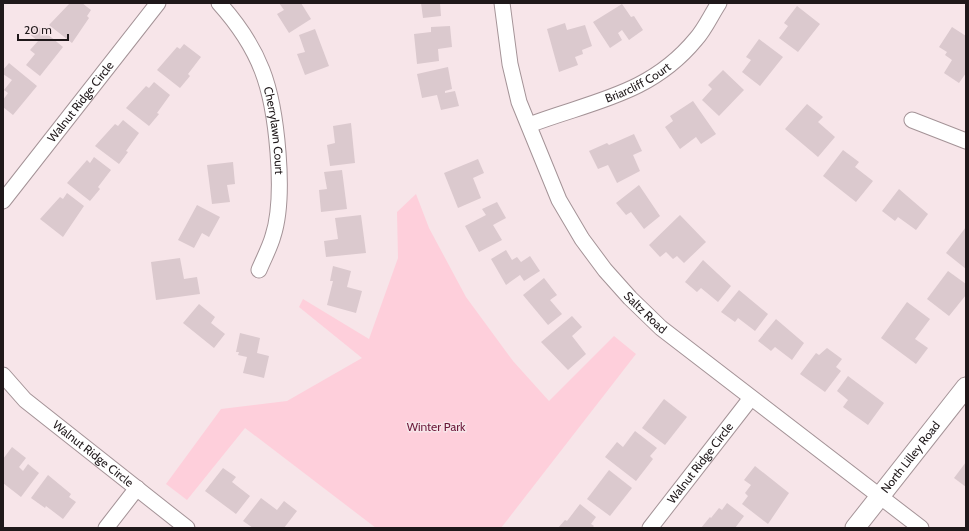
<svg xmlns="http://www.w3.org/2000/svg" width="969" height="531" font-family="Cabin,sans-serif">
	<rect width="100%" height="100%" fill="#f7e5e9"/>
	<polygon fill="#fecfdb" points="416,194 429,228 466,297 513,361 549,401 614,336 636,354 501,528 376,528 245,428 187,500 166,484 221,409 287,401 362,358 299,307 303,299 369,339 398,258 397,212"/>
	<g fill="#dbc9ce">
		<polygon points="70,3 82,3 91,10 87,16 89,18 72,43 49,25"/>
		<polygon points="279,3 301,3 311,19 289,33 277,14 284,10"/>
		<polygon points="421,3 440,3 441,16 423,18"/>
		<polygon points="622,4 631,17 634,16 643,30 629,40 622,30 618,33 622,40 610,48 593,22"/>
		<polygon points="797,6 820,24 798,52 779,38 788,26 784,23"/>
		<polygon points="565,23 567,30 585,25 592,46 582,50 583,54 575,57 578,65 559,72 547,29"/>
		<polygon points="35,24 63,47 40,76 26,65 35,54 30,50 38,41 28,33"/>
		<polygon points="450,26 452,47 438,49 439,61 417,64 414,34 431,32 431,27"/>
		<polygon points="952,27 966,36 966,73 959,83 944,73 952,60 945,55 947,52 939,47"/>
		<polygon points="315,29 329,66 305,75 297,54 305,52 299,35"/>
		<polygon points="759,39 783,57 760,86 742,72 751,60 746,57"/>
		<polygon points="184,44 201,57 188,74 190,76 180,88 157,70 177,47 180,49"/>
		<polygon points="9,63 37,86 13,115 3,107 3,100 8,93 4,90 12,80 3,74 3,70"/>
		<polygon points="448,67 452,89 445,91 445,93 455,91 459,106 441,110 437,95 422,98 417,74"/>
		<polygon points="723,70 744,90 719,116 702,100 712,89 708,85"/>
		<polygon points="154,82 170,95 157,113 159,114 149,126 126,108 146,86 149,88"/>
		<polygon points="693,101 716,134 701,144 696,137 680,149 665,127 673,121 670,116"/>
		<polygon points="807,104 823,117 818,122 835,137 818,157 785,129"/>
		<polygon points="123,120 139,133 126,151 128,152 119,164 95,146 115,124 118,126"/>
		<polygon points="351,123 355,163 330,166 327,145 335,143 333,126"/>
		<polygon points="634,134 642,151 633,155 640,171 617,183 608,165 598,169 589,151 607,143 609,145"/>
		<polygon points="843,150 859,162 855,167 873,181 856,202 823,176"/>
		<polygon points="94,157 111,170 98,187 100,189 90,201 67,183 87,160 90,163"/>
		<polygon points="478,159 484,173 473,178 481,198 458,208 444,173"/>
		<polygon points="233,162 235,184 227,185 230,202 212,204 207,165"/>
		<polygon points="342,170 347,209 321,212 319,190 327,189 324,172"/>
		<polygon points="639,185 660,216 644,229 631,212 626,215 616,203"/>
		<polygon points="899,189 928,214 916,230 898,217 895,221 882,211"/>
		<polygon points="67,193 84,206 63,237 40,219 60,197 63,199"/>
		<polygon points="497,202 506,218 493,225 502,240 479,252 465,226 486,215 482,209"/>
		<polygon points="197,205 220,217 209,237 202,233 194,248 178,240"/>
		<polygon points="361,215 366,253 326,257 324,241 338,239 335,218"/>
		<polygon points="680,215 706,242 684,263 677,256 673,259 666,252 660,257 649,245"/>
		<polygon points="966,227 966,269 946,253"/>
		<polygon points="506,250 512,260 517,257 521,262 530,256 540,271 524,281 520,275 506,285 491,259"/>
		<polygon points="180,258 184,279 197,277 200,294 156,300 151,262"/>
		<polygon points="703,260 731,286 718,302 701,288 697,292 685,282"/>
		<polygon points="333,266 351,271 347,287 362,291 356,313 327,305 333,281 330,281"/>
		<polygon points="948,271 966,284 966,295 949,316 927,299"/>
		<polygon points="544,278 557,295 550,300 562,314 548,325 523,295"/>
		<polygon points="739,290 768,314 755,331 738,318 735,322 721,312"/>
		<polygon points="907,302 930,319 915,339 928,348 916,364 881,338"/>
		<polygon points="199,304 215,317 211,323 225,334 214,348 183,323"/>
		<polygon points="572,316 582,327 572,336 586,354 568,370 541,342"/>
		<polygon points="776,319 804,343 792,360 775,347 771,351 758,341"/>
		<polygon points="240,333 260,338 257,353 269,356 264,378 243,373 247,357 238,355 239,352 236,352"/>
		<polygon points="827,348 842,359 836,367 841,371 825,392 800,374 816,353 819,355"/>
		<polygon points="848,376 884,403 868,425 843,407 848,400 837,391"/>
		<polygon points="664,399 687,417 665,445 642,428"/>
		<polygon points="635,431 657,448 650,456 653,459 636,481 605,457 617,442 623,447"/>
		<polygon points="12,447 26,458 19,467 23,471 28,464 39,473 21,497 3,483 3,459"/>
		<polygon points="966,462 966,487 954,478"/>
		<polygon points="755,466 789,493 768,524 742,504 748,496 745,493 751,485 744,480"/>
		<polygon points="223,468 236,477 232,482 250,496 236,514 205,491"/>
		<polygon points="609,470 632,488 610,516 587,499"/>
		<polygon points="48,475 71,494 69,497 76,502 63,519 46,506 45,508 31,498"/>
		<polygon points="261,498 277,510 284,501 297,511 284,528 253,528 243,521"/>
		<polygon points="727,503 744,516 735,528 701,528 710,517 711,518 719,508 722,510"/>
		<polygon points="580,504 596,517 591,524 594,526 592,528 558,528 565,520 567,521"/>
	</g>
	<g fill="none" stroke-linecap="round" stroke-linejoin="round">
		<g stroke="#a49397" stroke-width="17">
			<g id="minor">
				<path id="s1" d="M219,3C237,23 252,44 262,70C277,108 286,196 273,236C270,247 264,258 259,270"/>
				<path id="s2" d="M502,3L510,64L519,102L559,200L582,239L605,270L630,298L661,328L921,528"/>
				<polyline points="912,120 966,141"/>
				<path id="s3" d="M529,125C592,101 650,95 696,39C705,29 711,15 719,3"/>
				<path id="s4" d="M3,201L158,3"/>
				<path id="s5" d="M3,375L25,400L187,528"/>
				<polyline points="106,528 137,488"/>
				<path id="s6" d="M650,528L751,398"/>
			</g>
		</g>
		<g stroke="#a49397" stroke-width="21">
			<g id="tertiary">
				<path id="s7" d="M855,528L966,387"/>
			</g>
		</g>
		<use href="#minor" stroke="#fff" stroke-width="15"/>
		<use href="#tertiary" stroke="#fff" stroke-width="19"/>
	</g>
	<g text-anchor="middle" stroke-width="3" stroke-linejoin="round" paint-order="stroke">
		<g font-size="12" fill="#1f181a" stroke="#f7e5e9">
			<text dy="4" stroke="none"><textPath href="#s3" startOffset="117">Briarcliff Court</textPath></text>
			<text dy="4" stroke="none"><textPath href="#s4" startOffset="126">Walnut Ridge Circle</textPath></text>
			<text dy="4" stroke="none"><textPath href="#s1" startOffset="142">Cherrylawn Court</textPath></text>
			<text dy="4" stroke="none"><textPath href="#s2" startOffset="349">Saltz Road</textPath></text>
			<text dy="4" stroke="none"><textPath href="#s5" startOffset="120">Walnut Ridge Circle</textPath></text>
			<text dy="4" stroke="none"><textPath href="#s7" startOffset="90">North Lilley Road</textPath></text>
			<text dy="4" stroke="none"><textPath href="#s6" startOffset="82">Walnut Ridge Circle</textPath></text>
		</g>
		<g font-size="12" fill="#6b1839" stroke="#f7e5e9">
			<text x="436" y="431">Winter Park</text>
		</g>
	</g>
	<rect width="969" height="531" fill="none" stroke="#1f181a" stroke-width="8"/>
	<path d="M18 34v6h50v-6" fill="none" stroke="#1f181a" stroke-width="2"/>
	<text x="24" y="34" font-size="12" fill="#1f181a" stroke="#f7e5e9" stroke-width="3" paint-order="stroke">20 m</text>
</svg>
